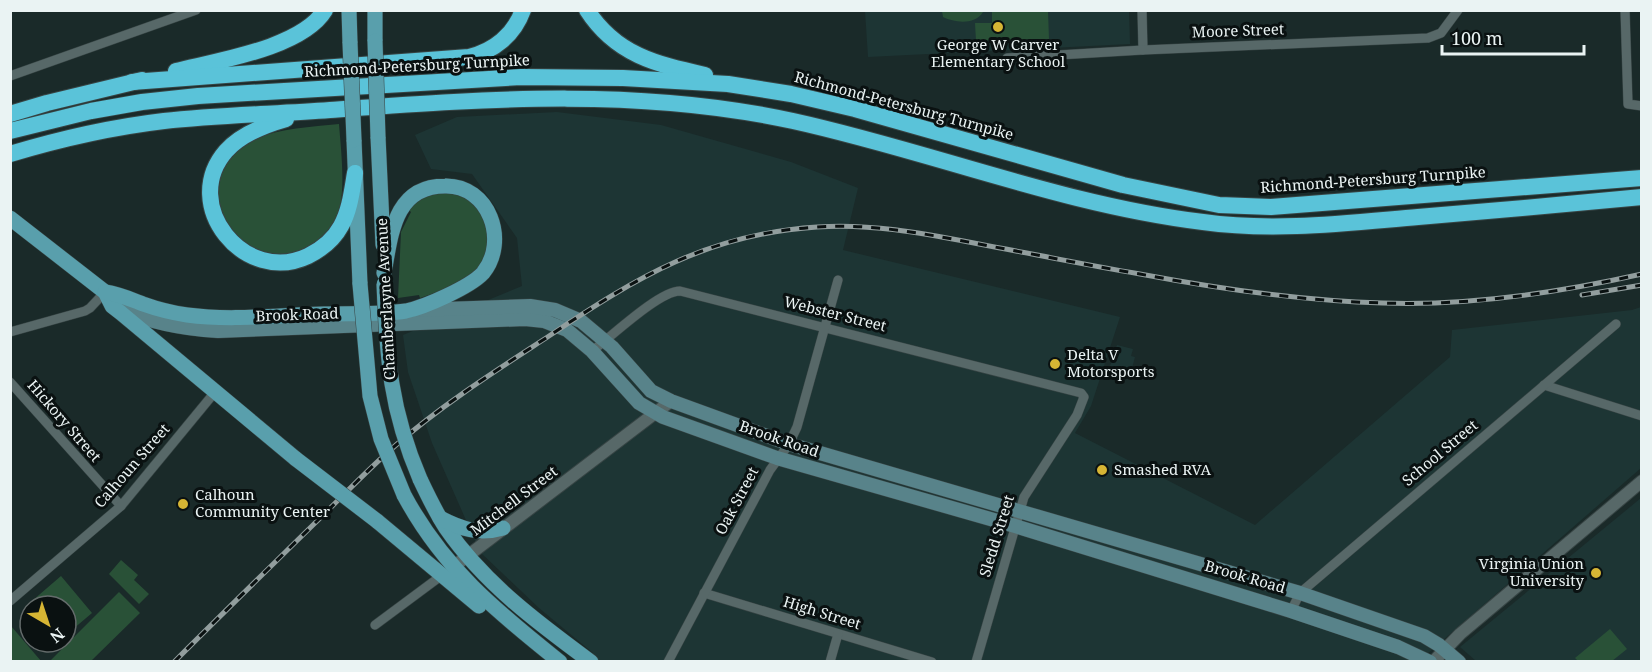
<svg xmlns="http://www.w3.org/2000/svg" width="1652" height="672" font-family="'Noto Serif',serif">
	<rect width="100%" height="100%" fill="#1a2a29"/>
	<g fill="#1d3534">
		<polygon points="865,11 1129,11 1130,44 868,57"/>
		<polygon points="557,112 661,125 791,162 858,188 843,250 1120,317 1091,406 1075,433 1255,525 1450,357 1452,330 1632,310 1641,307 1641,468 1419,661 584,661 593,653 539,608 480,552 432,443 408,372 403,335 522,286 517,238 472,174 431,169 415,135 457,117"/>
		<polygon points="1117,345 1133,349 1131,356 1135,357 1131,372 1110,366"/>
		<polygon points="1641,498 1641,661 1476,661 1460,647"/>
	</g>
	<g fill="#295137">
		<path d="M942,11L983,10V12C975,25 955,23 943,17Z"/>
		<polygon points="992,11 1048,11 1049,39 976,41 975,23 992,23"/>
		<path d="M339,124C341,150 346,190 338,215C332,231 319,244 304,249C298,251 292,254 287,256C281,257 274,255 269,253C210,243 200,162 254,139C281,128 311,127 339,124Z"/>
		<path d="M452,192C458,195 468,197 473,202C491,219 493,250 478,269C467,281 436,293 420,298L419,295L398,298L401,232L411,212L408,209C424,195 431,194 452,192Z"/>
		<polygon points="121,560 138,575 134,580 149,594 139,604 109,574"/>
		<polygon points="61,576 92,613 66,635 66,606 30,606 30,613 25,607"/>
		<polygon points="119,592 140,613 91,661 50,661"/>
		<polygon points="11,626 41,661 11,661"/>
		<polygon points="1610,629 1627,649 1612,661 1578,661 1575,658"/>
	</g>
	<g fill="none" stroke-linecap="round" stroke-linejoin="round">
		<g stroke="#374444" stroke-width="10">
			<g id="minor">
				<polyline points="1142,10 1143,50"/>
				<polyline points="1625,10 1628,104 1642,106"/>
				<polyline points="1007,58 1143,50 1428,38 1441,33 1458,10"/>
				<polyline points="10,76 196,10"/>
				<polyline points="10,332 85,311 90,308 105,292"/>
				<path d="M592,351C611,337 659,291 680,291L1081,393L1084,397L1077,415L1024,497L976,662"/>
				<polyline points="10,382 121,506"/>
				<polyline points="1544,385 1642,416"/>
				<polyline points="704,593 932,662"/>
				<polyline points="10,601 121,506 215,392"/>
				<polyline points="1291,611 1300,593 1616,324"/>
				<polyline points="375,625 445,573"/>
				<polyline points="668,662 770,470 789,444 797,427 838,280"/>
				<polyline points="830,662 838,634"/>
			</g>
		</g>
		<g stroke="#374444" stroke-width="14">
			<g id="tertiary">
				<polyline points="453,567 671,401"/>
				<polyline points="1433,662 1460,634 1642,481"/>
			</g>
		</g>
		<g stroke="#374444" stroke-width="15">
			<g id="secondary">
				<path d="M120,309C151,323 184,329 218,331L525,319L544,321L567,330L592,351L639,403L663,417L777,458L1015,526L1291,611L1398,647L1430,662"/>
				<polyline points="415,310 530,306 555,310 581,321 612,347 651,391 671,401 789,444 1300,593 1424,636 1439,645 1459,662"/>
			</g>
		</g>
		<g stroke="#374444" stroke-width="16">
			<g id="primary">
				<polyline points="349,10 350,43"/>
				<polyline points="375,10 375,41"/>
				<polyline points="378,137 383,245"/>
				<polyline points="354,140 360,284"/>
				<polyline points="10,218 105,292 112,306 121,313 296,459"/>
				<path d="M105,292C119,294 130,299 143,304C157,309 173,313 187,315C232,321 279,315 324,314C350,313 381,315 406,311C425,307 470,287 483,273C509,241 489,185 445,186C394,186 391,235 384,273"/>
				<path d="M420,479C428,496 436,513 446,528C484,583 538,623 591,662"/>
				<path d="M404,495C443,568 496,611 560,662"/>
				<path d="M440,518C461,529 479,535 503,528"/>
				<polyline points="377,521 479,606"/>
			</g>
		</g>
		<g stroke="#374444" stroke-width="18">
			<g id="motorway">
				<path d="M587,10C616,55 656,64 705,75"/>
				<path d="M176,71C216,61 302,48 325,10"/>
				<path d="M132,82L469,57C494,51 514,35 523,10"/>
				<polyline points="10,114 47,103 142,80"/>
				<path d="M286,119C265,125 241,134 226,151C179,205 245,286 308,256C322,249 334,239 341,226C350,210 352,190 355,173"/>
				<polyline points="10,131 91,111 142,102 198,96 521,77 623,78 728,84 791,94 855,109 1123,185 1219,205 1271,207 1642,178"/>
				<path d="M10,154C60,139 113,127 164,121C219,115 275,114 330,110C485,99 639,87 793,121C930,151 1063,205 1203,222C1275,232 1347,223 1418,217C1493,211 1567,204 1642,197"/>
			</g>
		</g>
		<use href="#minor" stroke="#576868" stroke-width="9"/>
		<use href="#tertiary" stroke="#576868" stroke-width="12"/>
		<use href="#secondary" stroke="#58838a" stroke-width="14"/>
		<use href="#primary" stroke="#599fac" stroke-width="15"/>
		<use href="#motorway" stroke="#5ac3d9" stroke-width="16"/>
		<g stroke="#929e9e" stroke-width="5">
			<g id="rail">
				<polyline points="1582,295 1642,285"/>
				<path d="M174,662C220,616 267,570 314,524C341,498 367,470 396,445C443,404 497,370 549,336C637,277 708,234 817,227C871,223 926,234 979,244C1033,254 1086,265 1140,274C1220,289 1301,301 1383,303C1470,306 1557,293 1642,274"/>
			</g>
		</g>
		<use href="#rail" stroke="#0a1111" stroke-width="3" stroke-dasharray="9" stroke-linecap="butt"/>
		<g stroke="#374444" stroke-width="16" stroke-linecap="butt">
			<g id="primary-bridge">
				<polyline points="375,41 378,137"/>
				<polyline points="350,43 354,140"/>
				<polyline points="360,284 370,396 381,439 404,495"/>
				<path d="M384,284C387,359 390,409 420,479"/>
				<polyline points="296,459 377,521"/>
			</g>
		</g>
		<use href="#primary-bridge" stroke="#599fac" stroke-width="15"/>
	</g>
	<g fill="#d6b534" stroke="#0a1111" stroke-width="2">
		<circle cx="998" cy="27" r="6"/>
		<circle cx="1055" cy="364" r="6"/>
		<circle cx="1102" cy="470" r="6"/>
		<circle cx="183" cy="504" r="6"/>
		<circle cx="1596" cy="573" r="6"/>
	</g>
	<g text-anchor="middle" stroke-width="6" stroke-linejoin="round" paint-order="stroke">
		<g font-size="15" fill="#eaf3f3" stroke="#0a1111">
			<text transform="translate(1238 31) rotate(-2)" y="5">Moore Street</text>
			<text transform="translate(417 66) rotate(-3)" y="5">Richmond-Petersburg Turnpike</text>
			<text transform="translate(904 106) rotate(15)" y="5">Richmond-Petersburg Turnpike</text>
			<text transform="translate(1373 180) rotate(-4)" y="5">Richmond-Petersburg Turnpike</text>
			<text transform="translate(386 299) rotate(-93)" y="5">Chamberlayne Avenue</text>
			<text transform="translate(835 314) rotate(14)" y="5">Webster Street</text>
			<text transform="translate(297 315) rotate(-2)" y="5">Brook Road</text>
			<text transform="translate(64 421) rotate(49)" y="5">Hickory Street</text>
			<text transform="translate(779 439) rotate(19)" y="5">Brook Road</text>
			<text transform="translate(1440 453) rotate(-40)" y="5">School Street</text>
			<text transform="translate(132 466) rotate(-49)" y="5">Calhoun Street</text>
			<text transform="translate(514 501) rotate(-37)" y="5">Mitchell Street</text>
			<text transform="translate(737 501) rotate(-62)" y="5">Oak Street</text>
			<text transform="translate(997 536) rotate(-73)" y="5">Sledd Street</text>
			<text transform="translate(1245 577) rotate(16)" y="5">Brook Road</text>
			<text transform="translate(822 613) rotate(17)" y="5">High Street</text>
		</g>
		<g font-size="15" fill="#eaf3f3" stroke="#0a1111" text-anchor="start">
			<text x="998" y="50" text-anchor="middle">George W Carver<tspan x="998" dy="17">Elementary School</tspan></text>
			<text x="1067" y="360">Delta V<tspan x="1067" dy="17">Motorsports</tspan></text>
			<text x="1114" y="475">Smashed RVA</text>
			<text x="195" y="500">Calhoun<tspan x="195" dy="17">Community Center</tspan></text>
			<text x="1584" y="569" text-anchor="end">Virginia Union<tspan x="1584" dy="17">University</tspan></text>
		</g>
	</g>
	<rect width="1652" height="672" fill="none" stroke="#eaf3f3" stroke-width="24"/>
	<g transform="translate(48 624) rotate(141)"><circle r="28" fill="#0a1111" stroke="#646b6b" stroke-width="1.5"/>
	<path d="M0-4.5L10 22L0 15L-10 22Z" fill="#d6b534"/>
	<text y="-9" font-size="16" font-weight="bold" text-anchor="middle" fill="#eaf3f3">N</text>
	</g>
	<path d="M1442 45v9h142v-9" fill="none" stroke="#eaf3f3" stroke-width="3"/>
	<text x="1451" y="45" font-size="18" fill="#eaf3f3" stroke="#0a1111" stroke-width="4.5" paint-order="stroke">100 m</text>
</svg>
